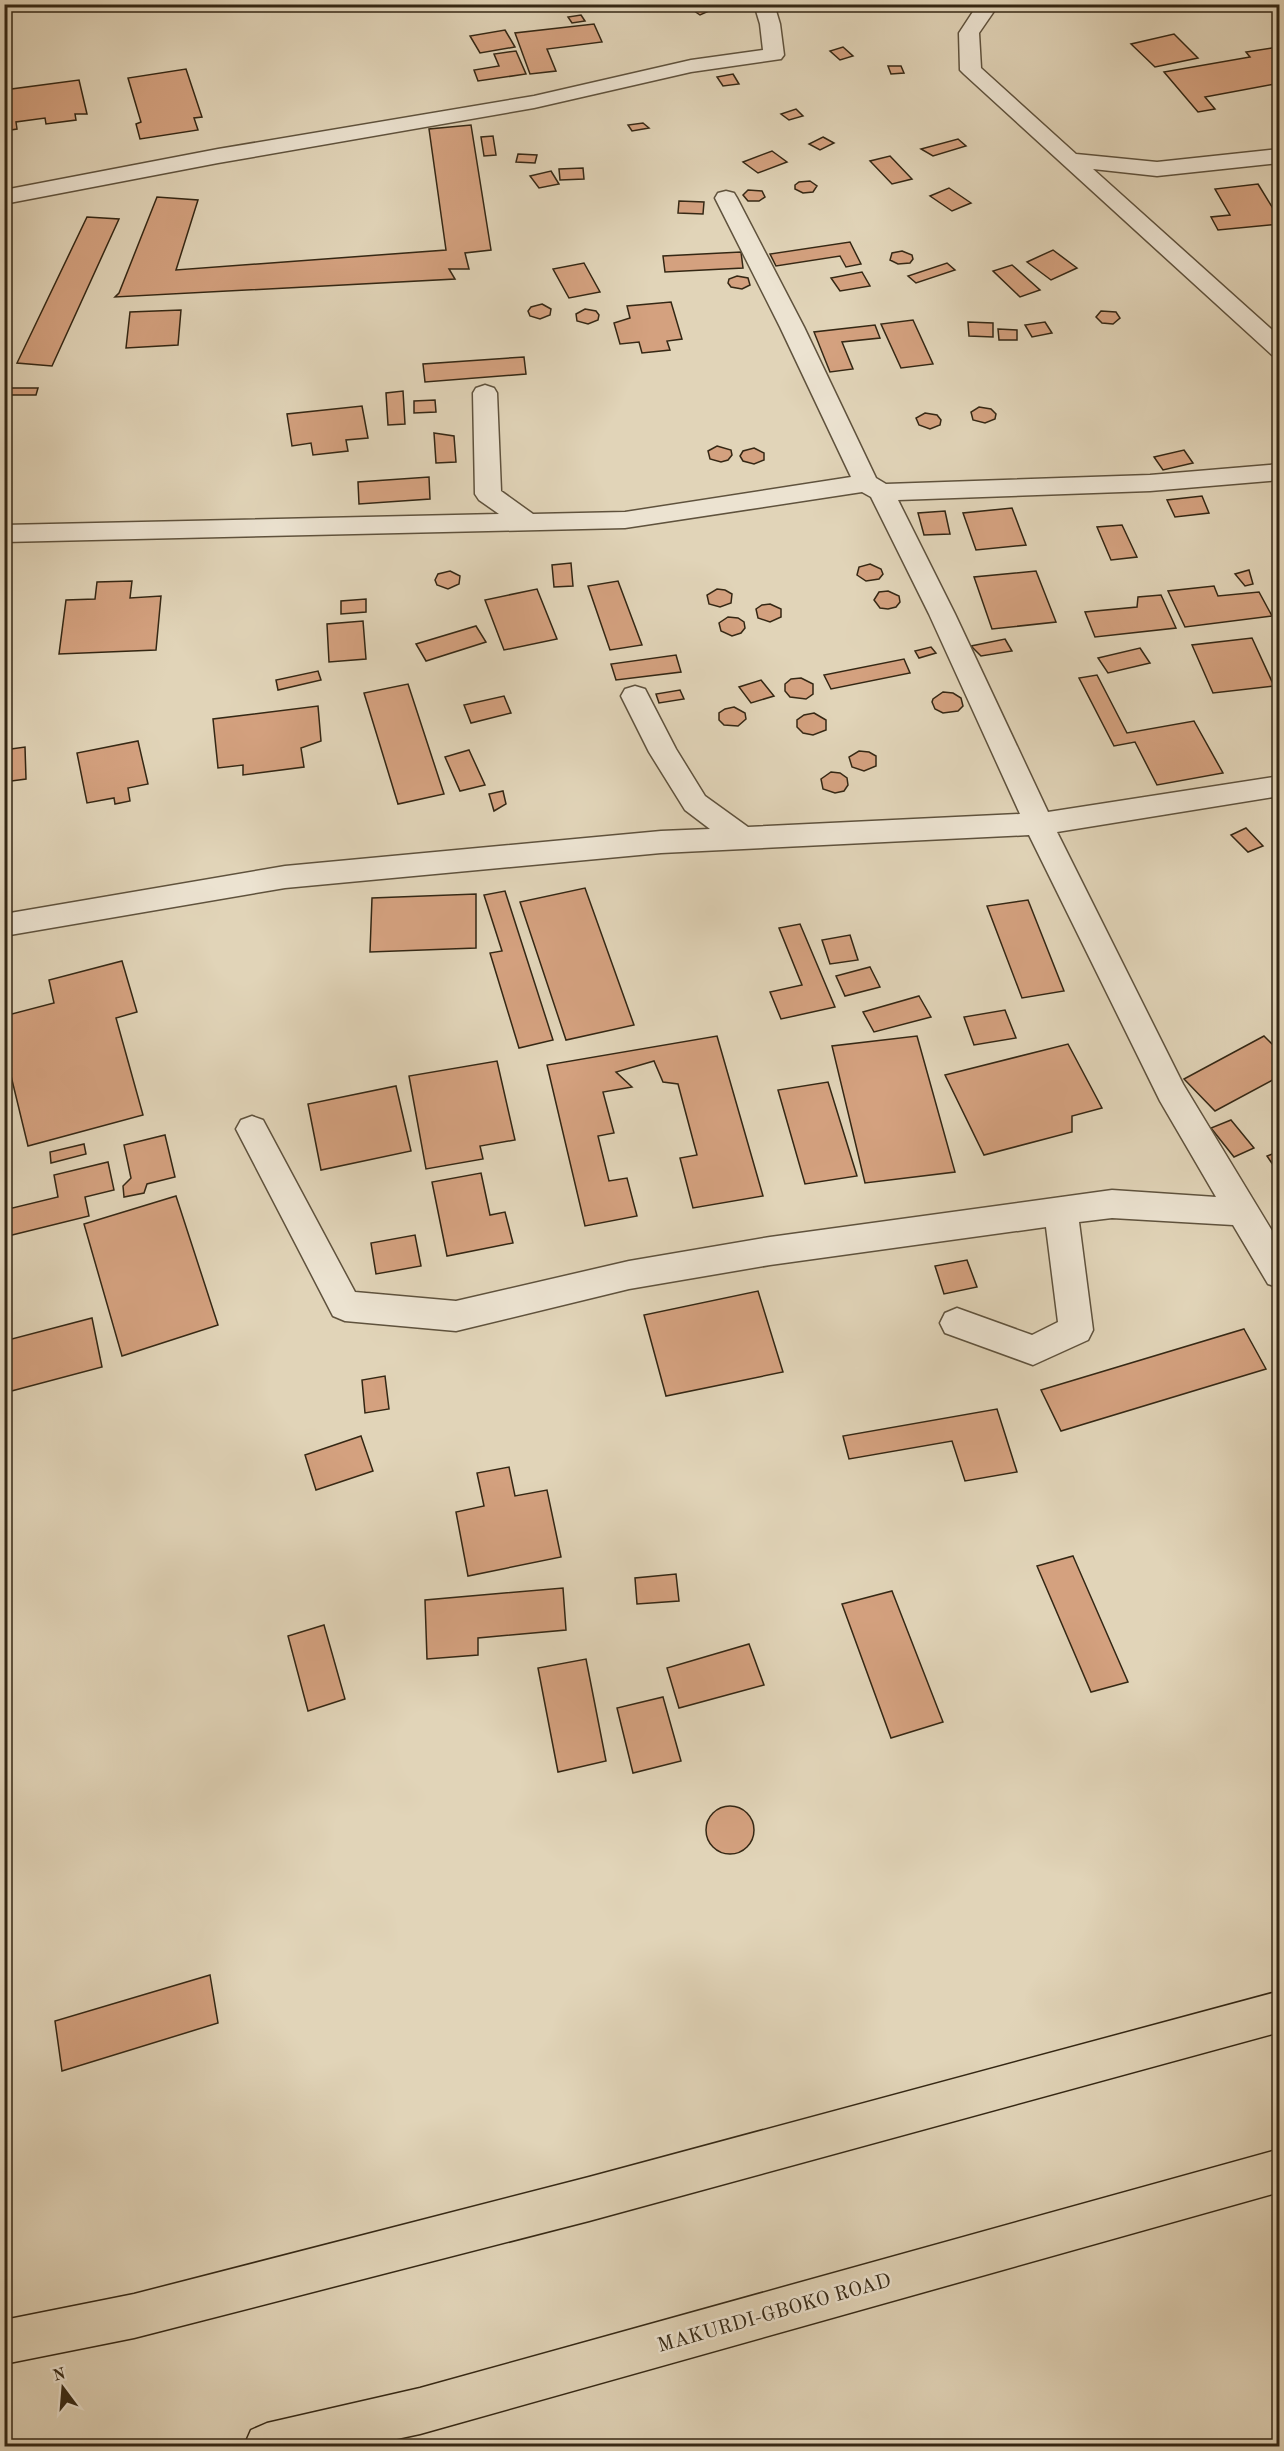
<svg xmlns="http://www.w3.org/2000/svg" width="1284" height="2451" font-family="'Old Standard TT',serif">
	<rect width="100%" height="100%" fill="#e1d4b8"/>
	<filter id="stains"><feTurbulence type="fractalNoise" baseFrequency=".00333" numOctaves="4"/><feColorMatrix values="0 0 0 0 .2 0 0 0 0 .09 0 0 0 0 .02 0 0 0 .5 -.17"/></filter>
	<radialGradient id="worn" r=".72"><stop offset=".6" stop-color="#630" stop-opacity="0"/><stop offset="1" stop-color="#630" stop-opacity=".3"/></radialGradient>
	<g fill="#d4a17f" stroke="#342714" stroke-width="1.5">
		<rect x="510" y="4" width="18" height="5"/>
		<polygon points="703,4 711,10 700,15 687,6"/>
		<polygon points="581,15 585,21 572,23 568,17"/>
		<polygon points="594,24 602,42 547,49 556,71 530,74 515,33"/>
		<polygon points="505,30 515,47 480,53 470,36"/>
		<polygon points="1174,34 1198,58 1155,67 1131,44"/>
		<polygon points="843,47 853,56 840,60 830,51"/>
		<polygon points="1278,47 1280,83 1205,97 1215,109 1198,112 1164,72 1250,57 1246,52"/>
		<polygon points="516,51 526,74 478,81 474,70 499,66 494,54"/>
		<polygon points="888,66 901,66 904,73 891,74"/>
		<polygon points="186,69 202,117 194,118 198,130 140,139 136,124 141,122 128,78"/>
		<polygon points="733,74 739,84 723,86 717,77"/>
		<polygon points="79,80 87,114 75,114 76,120 46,124 45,118 16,122 17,129 4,131 4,90"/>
		<polygon points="796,109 803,116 789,120 781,114"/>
		<polygon points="643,123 649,128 632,131 628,125"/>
		<polygon points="471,125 491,250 465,253 469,269 449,269 455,279 115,297 119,293 157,197 198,200 176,270 446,250 429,129"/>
		<polygon points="493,136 496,155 484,156 481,137"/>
		<polygon points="823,137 834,143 820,150 809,144"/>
		<polygon points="958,139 966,146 933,156 921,149"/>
		<polygon points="772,151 787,162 758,173 743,162"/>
		<polygon points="518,154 537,155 535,163 516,162"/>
		<polygon points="890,156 912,179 892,184 870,161"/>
		<polygon points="583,168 584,179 560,180 559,169"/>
		<polygon points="551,171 559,184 539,188 530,176"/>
		<polygon points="810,181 817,186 813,192 803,193 795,189 795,185 799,182"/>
		<polygon points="1258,184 1280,220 1280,224 1218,230 1211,217 1230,215 1215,189"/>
		<polygon points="949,188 971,203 952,211 930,196"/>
		<polygon points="748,190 762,191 765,197 759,201 748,201 743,195"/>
		<polygon points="679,201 704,202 703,214 678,213"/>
		<polygon points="87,217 119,219 52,366 17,363"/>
		<polygon points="850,242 861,264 846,267 840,256 776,266 770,254"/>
		<polygon points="1053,250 1077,268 1051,280 1027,262"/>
		<polygon points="902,251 912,255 913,259 910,263 898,264 890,260 892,253"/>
		<polygon points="741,252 743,268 665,272 663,256"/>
		<polygon points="584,263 600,292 569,298 553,269"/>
		<polygon points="947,263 955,270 916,283 908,276"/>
		<polygon points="1012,265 1040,290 1020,297 993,271"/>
		<polygon points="862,272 870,286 840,291 831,278"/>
		<polygon points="737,276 748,278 750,285 742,289 731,287 728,283 729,279"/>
		<polygon points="671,302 682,339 667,341 670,350 642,353 639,342 620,344 614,323 630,318 627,306"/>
		<polygon points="542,304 551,309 550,315 540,319 530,316 528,311 531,307"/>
		<polygon points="585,309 596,311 599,315 598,320 588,324 577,321 576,314"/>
		<polygon points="181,310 178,345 126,348 130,312"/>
		<polygon points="1101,311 1116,312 1120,318 1113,324 1102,323 1096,317"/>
		<polygon points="913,320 933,364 901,368 881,324"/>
		<polygon points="968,322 993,323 993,337 969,336"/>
		<polygon points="1045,322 1052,333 1032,337 1025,325"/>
		<polygon points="875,325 880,338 842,342 853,369 830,372 814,332"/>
		<polygon points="998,329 1017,330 1017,340 999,340"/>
		<polygon points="524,357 526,374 425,382 423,364"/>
		<polygon points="4,388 38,388 36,395 4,395"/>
		<polygon points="403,391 405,424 388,425 386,393"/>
		<polygon points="435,400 436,412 414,413 414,401"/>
		<polygon points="362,406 368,438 346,440 348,451 313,455 311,443 292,446 287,414"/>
		<polygon points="979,407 991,409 996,414 995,419 985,423 973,420 971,412"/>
		<polygon points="925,413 937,415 941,420 940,425 930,429 919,425 916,418"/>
		<polygon points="434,433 454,436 456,462 436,463"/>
		<polygon points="717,446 731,450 732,455 728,460 721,462 710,459 708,451"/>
		<polygon points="754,448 764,453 764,460 754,464 743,461 740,456 743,451"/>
		<polygon points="1184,450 1193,463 1163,470 1154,457"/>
		<polygon points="429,477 430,499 359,504 358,482"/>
		<polygon points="1202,496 1209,513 1175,517 1167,500"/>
		<polygon points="1012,508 1026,545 976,550 963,513"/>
		<polygon points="945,511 950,534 924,535 918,513"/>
		<polygon points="1122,525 1137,557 1111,560 1097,527"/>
		<polygon points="571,563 573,586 554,587 552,565"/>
		<polygon points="870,564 881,569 883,574 879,579 866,581 857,575 859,567"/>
		<polygon points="1249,570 1253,584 1245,586 1235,574"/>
		<polygon points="450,571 460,576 459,584 448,589 437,585 435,580 438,574"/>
		<polygon points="1036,571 1056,622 992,629 974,577"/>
		<polygon points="132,581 130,598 161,596 156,650 59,654 66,600 95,599 97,582"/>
		<polygon points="618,581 642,645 610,650 588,586"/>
		<polygon points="1214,586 1218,596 1259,592 1272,616 1185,627 1168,591"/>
		<polygon points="537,589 557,639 504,650 485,600"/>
		<polygon points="717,589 725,590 732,594 731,603 720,607 709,604 707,595"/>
		<polygon points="888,591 899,596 900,602 896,607 888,609 880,608 874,600 879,592"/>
		<polygon points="1161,595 1176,628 1095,637 1085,612 1137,607 1138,597"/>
		<polygon points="366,599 366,612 341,614 341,601"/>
		<polygon points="770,604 781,609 781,617 770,622 758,618 756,609 762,605"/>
		<polygon points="728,617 738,618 744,622 745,628 741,633 732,636 721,631 719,623"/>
		<polygon points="363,621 366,659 329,662 327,624"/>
		<polygon points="476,626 486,642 426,661 416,644"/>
		<polygon points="1252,638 1274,686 1213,693 1192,645"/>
		<polygon points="1005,639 1012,651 981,656 971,646"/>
		<polygon points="931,647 936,653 919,658 915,651"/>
		<polygon points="1140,648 1150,663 1108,673 1098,658"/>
		<polygon points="676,655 681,672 616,680 611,664"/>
		<polygon points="904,659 910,673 831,689 824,675"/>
		<polygon points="318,671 321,680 278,690 276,680"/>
		<polygon points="1097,675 1127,733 1194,721 1223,773 1157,785 1135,742 1114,746 1079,678"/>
		<polygon points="801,678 813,684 813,694 806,699 790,697 785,691 785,684 791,679"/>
		<polygon points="761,680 774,696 751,703 739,687"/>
		<polygon points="408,684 444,794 398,804 364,693"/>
		<polygon points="680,690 684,699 659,703 656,694"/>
		<polygon points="943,692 953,693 961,698 963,706 958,711 943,713 935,709 932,702 933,699"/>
		<polygon points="504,696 511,713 471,723 464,705"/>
		<polygon points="318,706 321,741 301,748 304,767 243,775 243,765 218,768 213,719"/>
		<polygon points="734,707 745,713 746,719 738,726 724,725 719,720 719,713 725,709"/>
		<polygon points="814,713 826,720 826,730 813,735 803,733 797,727 797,720 804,715"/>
		<polygon points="138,741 148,784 128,788 130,801 115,804 114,798 87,803 77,753"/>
		<polygon points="25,747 26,779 4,782 4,750"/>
		<polygon points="469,750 485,785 460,791 445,757"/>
		<polygon points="859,751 869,752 876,756 876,766 864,771 852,767 849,757"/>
		<polygon points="831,772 840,773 847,778 848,785 844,791 835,793 823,789 821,779"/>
		<polygon points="503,791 506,804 494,811 489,794"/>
		<polygon points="1246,828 1263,846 1248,852 1231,835"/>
		<polygon points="585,888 634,1025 566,1040 520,902"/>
		<polygon points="505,891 553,1040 519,1048 490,953 502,951 484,895"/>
		<polygon points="476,894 476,948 370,952 372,898"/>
		<polygon points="1028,900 1064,991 1022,998 987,906"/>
		<polygon points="800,924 835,1007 781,1019 770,992 802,985 779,928"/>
		<polygon points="850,935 858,960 830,964 822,940"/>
		<polygon points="122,961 137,1012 116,1018 143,1115 28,1146 4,1047 4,1016 54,1003 49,980"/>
		<polygon points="870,967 880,987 845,996 836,976"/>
		<polygon points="919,996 931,1017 874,1032 863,1012"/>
		<polygon points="1005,1010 1016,1038 974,1045 964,1017"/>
		<polygon points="717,1036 763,1196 693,1208 680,1158 697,1155 678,1084 663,1082 654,1061 616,1072 632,1087 603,1092 614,1133 598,1136 609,1181 627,1178 637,1216 585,1226 547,1065"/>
		<polygon points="917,1036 955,1172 865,1183 832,1046"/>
		<polygon points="1264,1036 1280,1052 1280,1076 1215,1111 1184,1079"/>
		<polygon points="1068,1044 1102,1108 1072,1116 1072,1132 984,1155 945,1075"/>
		<polygon points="497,1061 515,1140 480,1146 483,1159 426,1169 409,1076"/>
		<polygon points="828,1082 857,1176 805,1184 778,1090"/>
		<polygon points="396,1086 411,1151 321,1170 308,1104"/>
		<polygon points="1231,1120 1254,1148 1234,1157 1211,1128"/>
		<polygon points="165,1135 175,1177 147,1184 144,1193 124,1197 123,1186 131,1178 124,1145"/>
		<polygon points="84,1144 86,1154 51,1163 50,1152"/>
		<polygon points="1280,1151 1280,1175 1267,1156"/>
		<polygon points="108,1162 114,1190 85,1197 89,1216 4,1237 4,1210 58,1197 54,1175"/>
		<polygon points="481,1173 490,1215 505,1212 513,1243 447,1256 432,1182"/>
		<polygon points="176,1196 218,1325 122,1356 84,1224"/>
		<polygon points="415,1235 421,1266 376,1274 371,1243"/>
		<polygon points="967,1260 977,1287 944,1294 935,1266"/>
		<polygon points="758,1291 783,1372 666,1396 644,1315"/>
		<polygon points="92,1318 102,1367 4,1393 4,1341"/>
		<polygon points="1244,1329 1266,1369 1061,1431 1041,1390"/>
		<polygon points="385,1376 389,1409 365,1413 362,1380"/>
		<polygon points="997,1409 1017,1472 965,1481 952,1441 849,1459 843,1436"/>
		<polygon points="361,1436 373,1471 316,1490 305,1455"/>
		<polygon points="509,1467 515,1496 547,1490 561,1557 468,1576 456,1512 484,1506 477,1473"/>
		<polygon points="1073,1556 1128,1682 1091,1692 1037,1566"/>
		<polygon points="676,1574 679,1601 637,1604 635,1578"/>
		<polygon points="563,1588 566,1630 478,1638 478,1655 427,1659 425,1600"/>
		<polygon points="892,1591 943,1722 891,1738 842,1604"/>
		<polygon points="324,1625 345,1699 308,1711 288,1636"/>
		<polygon points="749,1644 764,1685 679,1708 667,1668"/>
		<polygon points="586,1659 606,1761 558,1772 538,1668"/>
		<polygon points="663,1697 681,1761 633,1773 617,1708"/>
		<circle cx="730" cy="1830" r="24"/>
		<polygon points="210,1975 218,2023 62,2071 55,2021"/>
	</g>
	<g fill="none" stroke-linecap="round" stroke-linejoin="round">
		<g stroke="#5f523d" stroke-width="3">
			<g id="minor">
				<polygon points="754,4 774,4 780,24 784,55 781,59 691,72 534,108 218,163 4,204 4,190 218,149 534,96 691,60 763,50 760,24"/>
				<polygon points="978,4 999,4 979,33 981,68 1076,154 1157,162 1280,149 1280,163 1157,176 1093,169 1280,337 1280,357 1272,355 964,74 960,70 959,33"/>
				<polygon points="726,191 734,193 737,198 804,327 876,478 886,484 1150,475 1280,464 1280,480 1150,491 898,500 955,614 1048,812 1280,776 1280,796 1057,832 1183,1084 1280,1244 1280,1288 1268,1284 1233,1225 1112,1218 1079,1222 1093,1330 1088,1340 1033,1365 945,1333 940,1323 945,1313 957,1308 1032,1335 1058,1322 1046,1227 770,1265 629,1289 456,1331 345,1321 333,1316 236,1129 241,1120 252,1116 263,1120 355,1292 456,1301 629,1261 770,1237 1112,1190 1216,1197 1160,1101 1029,835 661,853 285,888 4,936 4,914 285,866 661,831 710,829 685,810 649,752 621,696 625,689 635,686 645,689 676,749 705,796 748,827 1020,814 929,614 871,497 862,492 625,528 4,542 4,525 499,514 479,500 475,494 473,393 476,388 485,385 494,388 497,393 501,491 533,514 625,512 851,477 780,327 715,198 718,193"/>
			</g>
		</g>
		<g stroke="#342714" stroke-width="3">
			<g id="major">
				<polygon points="1280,1991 1280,2032 589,2221 134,2338 4,2364 4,2320 134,2294 589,2177"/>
				<polygon points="1280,2149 1280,2192 420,2434 364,2446 244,2446 251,2430 267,2423 420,2388"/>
			</g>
		</g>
		<use href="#minor" fill="#ece3d1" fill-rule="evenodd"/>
		<use href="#major" fill="#e1d4b8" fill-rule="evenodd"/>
	</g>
	<g text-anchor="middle" stroke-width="5" stroke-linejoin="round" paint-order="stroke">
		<g font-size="20" fill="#342714" stroke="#ece3d1">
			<text transform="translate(774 2312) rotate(-16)" y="7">MAKURDI-GBOKO ROAD</text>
		</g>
	</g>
	<rect width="1284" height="2451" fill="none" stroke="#e1d4b8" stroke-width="24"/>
	<rect x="6" y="6" width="1272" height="2439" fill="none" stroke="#342714" stroke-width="3"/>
	<rect x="12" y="12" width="1260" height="2427" fill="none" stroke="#342714" stroke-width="1.5"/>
	<g transform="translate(63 2388) rotate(344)" stroke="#ece3d1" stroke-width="4.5" paint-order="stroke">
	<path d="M0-4.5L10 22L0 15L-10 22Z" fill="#342714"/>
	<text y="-9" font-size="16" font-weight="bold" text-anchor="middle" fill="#342714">N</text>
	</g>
	<rect width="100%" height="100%" filter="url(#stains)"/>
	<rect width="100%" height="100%" fill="url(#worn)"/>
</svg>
